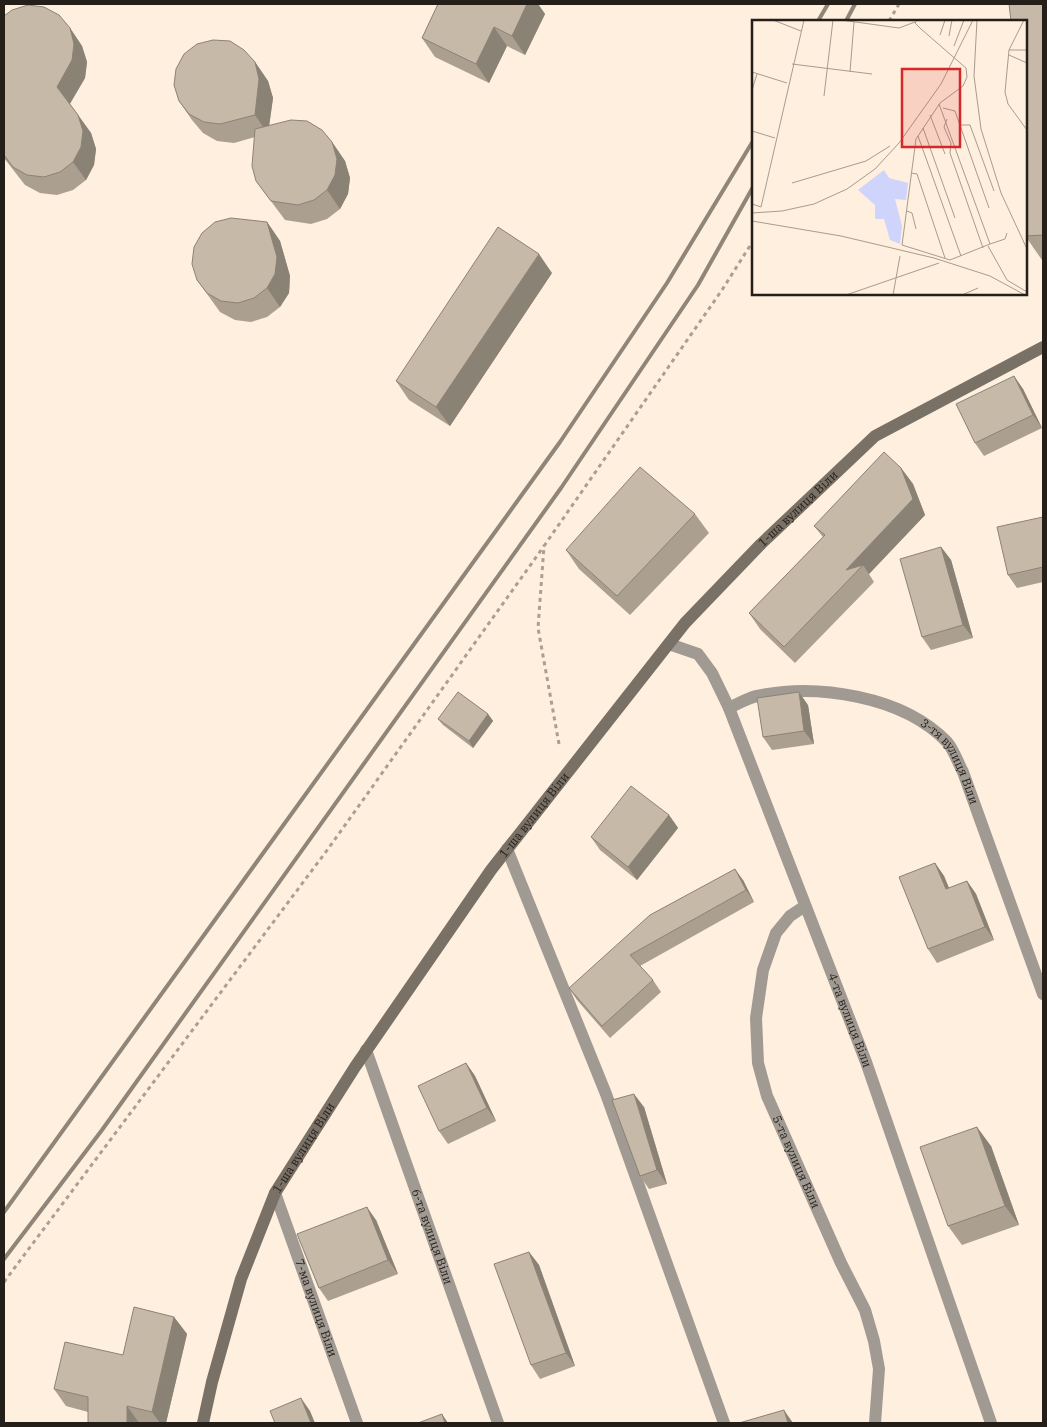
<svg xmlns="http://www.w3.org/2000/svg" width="1047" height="1427" font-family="'IBM Plex Serif',serif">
	<rect width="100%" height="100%" fill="#feefde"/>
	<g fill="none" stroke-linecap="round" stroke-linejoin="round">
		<g stroke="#ab9f93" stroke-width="3" stroke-dasharray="4 4" stroke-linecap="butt">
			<polyline points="889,21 899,4"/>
			<polyline points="559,744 538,628 544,546 722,290 753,241"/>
			<polyline points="4,1282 328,849 544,546"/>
		</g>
		<g stroke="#a09a93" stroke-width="12">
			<path id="s1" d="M669,644L698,654L712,673L729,708L866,1062L991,1423"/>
			<path id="s2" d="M729,708C738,704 747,698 757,696C817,683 903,696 947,742C954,750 958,763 963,772L1043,994"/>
			<polyline points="507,849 606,1094 724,1423"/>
			<path id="s3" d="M805,906L790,916L776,933L763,970L756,1018L758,1063L767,1096L841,1263L865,1310L874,1341L879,1369L875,1423"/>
			<path id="s4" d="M366,1050L498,1423"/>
			<path id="s5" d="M275,1193L357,1423"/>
		</g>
		<path stroke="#797066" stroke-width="12" id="s6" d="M203,1423L212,1382L241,1279L275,1193L355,1067L491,870L685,623L761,544L875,436L1043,347"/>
		<g stroke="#8f8579" stroke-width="4">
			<polyline points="818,21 828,4"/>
			<polyline points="846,21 855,4"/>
			<polyline points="4,1212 560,442 667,283 753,141"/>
			<polyline points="4,1259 102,1130 561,488 698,285 753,187"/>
		</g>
	</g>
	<g fill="#ab9f90">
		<polygon points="438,4 538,4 545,14 525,55 507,46 489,83 435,57 422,38"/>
		<polygon points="1043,4 1043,260 1042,260 1026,237 1026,21"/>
		<polygon points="4,16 70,28 82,46 87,62 85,78 70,104 91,133 96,149 94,165 86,180 73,190 57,195 40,193 25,185 4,158"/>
		<polygon points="255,62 268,81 273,98 269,126 332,142 345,161 350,178 348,194 340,209 327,219 311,224 285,220 256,181 255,137 234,143 217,141 203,133 192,120 179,101"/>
		<polygon points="267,222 280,241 290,276 289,293 280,307 267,317 251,322 235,320 220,312 197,280"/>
		<polygon points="552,273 450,426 409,400 396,381"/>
		<polygon points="1014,376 1023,389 1042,428 984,456 975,443"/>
		<polygon points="901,468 913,484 925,515 869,574 874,582 795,663 760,629 749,613 823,537 814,526"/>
		<polygon points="695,514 709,533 630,615 579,569 566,550"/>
		<polygon points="1043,517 1043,582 1017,588 1008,575"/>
		<polygon points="941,547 951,560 973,638 931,650 922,637"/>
		<polygon points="808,705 814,744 772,750 763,737"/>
		<polygon points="488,714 493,721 473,748 443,725 438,719"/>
		<polygon points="669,815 678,828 637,880 600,850 591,837"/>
		<polygon points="935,863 944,876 949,888 967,881 976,894 994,940 937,963 928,949"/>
		<polygon points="743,880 754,902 640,966 653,980 661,992 610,1038 577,1000 569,988"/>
		<polygon points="466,1063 475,1076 496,1121 448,1144 439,1131"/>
		<polygon points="644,1107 667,1184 649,1189 640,1176"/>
		<polygon points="991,1146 1019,1225 962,1245 948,1226"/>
		<polygon points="376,1220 398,1274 328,1301 319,1288"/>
		<polygon points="529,1252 539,1265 575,1366 540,1379 531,1365"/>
		<polygon points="174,1317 187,1334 166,1423 88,1423 88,1412 66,1406 54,1389 123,1355"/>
	</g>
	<g fill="#8b8276">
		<polygon points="527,4 538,4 545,14 525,55 512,36"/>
		<polygon points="494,27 507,46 489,83 476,64"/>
		<polygon points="70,28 82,46 87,62 85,78 69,105 57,87"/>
		<polygon points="255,62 268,81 273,98 268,134 255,115"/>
		<polygon points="78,115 91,133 96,149 94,165 86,180 73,162"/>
		<polygon points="332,142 345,161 350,178 348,194 340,209 327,190"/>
		<polygon points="267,222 280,241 290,276 289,293 280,307 267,288"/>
		<polygon points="539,254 552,273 450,426 436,407"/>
		<polygon points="1014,376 1023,389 1042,428 1033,415"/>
		<polygon points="901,468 913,484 925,515 869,574 863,565 846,570"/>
		<polygon points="941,547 951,560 973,638 963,625"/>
		<polygon points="799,692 808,705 814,744 804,731"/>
		<polygon points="488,714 493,721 473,748 469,741"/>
		<polygon points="669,815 678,828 637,880 628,867"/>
		<polygon points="935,863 944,876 955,903 946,889"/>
		<polygon points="735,869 743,880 754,902 746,890"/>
		<polygon points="967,881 976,894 994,940 985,927"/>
		<polygon points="466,1063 475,1076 496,1121 487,1108"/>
		<polygon points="634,1094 644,1107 667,1184 657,1170"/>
		<polygon points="977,1127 991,1146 1019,1225 1005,1206"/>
		<polygon points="367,1207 376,1220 398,1274 388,1260"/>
		<polygon points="529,1252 539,1265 575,1366 566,1353"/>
		<polygon points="174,1317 187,1334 166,1423 160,1423 152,1412"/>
		<polygon points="301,1398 310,1411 315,1423 311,1423"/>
		<polygon points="127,1406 139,1423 127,1423"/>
		<polygon points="784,1410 793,1423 788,1423"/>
		<polygon points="442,1414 448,1423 445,1423"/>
	</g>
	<g fill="#c7b9a8" stroke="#8b8276">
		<polygon points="438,4 527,4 512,36 494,27 476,64 422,38"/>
		<polygon points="1009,4 1043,4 1043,235 1026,236 1026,21 1011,21"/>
		<polygon points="28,5 44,7 59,15 70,28 74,44 72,60 57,87 78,115 83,131 81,147 73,162 60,172 44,177 27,175 13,167 4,155 4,16 12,10"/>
		<polygon points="213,40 230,41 244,50 255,62 259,79 255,115 220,124 204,122 189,114 179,101 174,85 176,69 184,54 197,44"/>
		<polygon points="291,120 307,121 322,130 332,142 337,159 335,175 327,190 314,200 298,205 271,201 256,181 252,166 255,129"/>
		<polygon points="231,218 267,222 277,257 275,274 267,288 254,298 238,303 221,301 207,293 197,280 192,264 194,247 202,233 215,222"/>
		<polygon points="498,227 539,254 436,407 396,381"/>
		<polygon points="1014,376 1033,415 975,443 956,404"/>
		<polygon points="884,452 901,468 913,499 846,570 863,565 784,647 749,613 825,535 814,526"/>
		<polygon points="640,467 695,514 617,596 566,550"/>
		<polygon points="1043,517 1043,567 1008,575 997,527"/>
		<polygon points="941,547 963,625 922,637 900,559"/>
		<polygon points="458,692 488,714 469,741 438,719"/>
		<polygon points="799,692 804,731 763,737 757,698"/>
		<polygon points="631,786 669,815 628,867 591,837"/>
		<polygon points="935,863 946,889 967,881 985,927 928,949 899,877"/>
		<polygon points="735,869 746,890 630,955 653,980 602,1026 569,988 650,915"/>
		<polygon points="466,1063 487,1108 439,1131 418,1086"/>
		<polygon points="634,1094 657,1170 640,1176 612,1100"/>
		<polygon points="977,1127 1005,1206 948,1226 920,1147"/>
		<polygon points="367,1207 388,1260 319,1288 297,1234"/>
		<polygon points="529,1252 566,1353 531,1365 494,1264"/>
		<polygon points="134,1307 174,1317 152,1412 127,1406 127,1423 88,1423 88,1397 54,1389 65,1342 123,1355"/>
		<polygon points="301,1398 311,1423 275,1423 270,1411"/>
		<polygon points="784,1410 788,1423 739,1423"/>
		<polygon points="442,1414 445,1423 418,1423"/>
	</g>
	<g text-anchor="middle" stroke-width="5" stroke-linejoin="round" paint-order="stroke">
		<g font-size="12" fill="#251f19" stroke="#feefde">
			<text dy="4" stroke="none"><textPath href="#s6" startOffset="1105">1-ша вулиця Віли</textPath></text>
			<text dy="4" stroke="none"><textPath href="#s2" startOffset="251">3-тя вулиця Віли</textPath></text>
			<text dy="4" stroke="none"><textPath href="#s6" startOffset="700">1-ша вулиця Віли</textPath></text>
			<text dy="4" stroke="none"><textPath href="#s1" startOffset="428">4-та вулиця Віли</textPath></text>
			<text dy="4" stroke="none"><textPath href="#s6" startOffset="295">1-ша вулиця Віли</textPath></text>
			<text dy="4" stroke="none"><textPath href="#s3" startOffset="279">5-та вулиця Віли</textPath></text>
			<text dy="4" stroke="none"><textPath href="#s4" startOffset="198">6-та вулиця Віли</textPath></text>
			<text dy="4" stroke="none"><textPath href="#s5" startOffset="122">7-ма вулиця Віли</textPath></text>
		</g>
	</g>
	<g transform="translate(752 20)">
		<rect width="275" height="275" fill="#feefde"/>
		<path d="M132,150L137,158L156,163L154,180L143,179L150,206L148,224L138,220L132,199H123V185L106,170Z" fill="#cfd4fc"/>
		<path fill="none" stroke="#a79c8f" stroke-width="1" d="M21,0L49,11M89,0L147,8L163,2M225,0L222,56L229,109L249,173L275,229M272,0L257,30L253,72L256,84L275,110M188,15L193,0M197,16L200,0M202,26L212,0M257,30H275M257,35L275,43M40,44L120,54M0,52L35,63M98,52L102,2M0,70L5,54M72,76L81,0M191,88L203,91L237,188M178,95L193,134M195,99L192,107L199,123L198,133L231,228M208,105H218L242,171M171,108L203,198M0,111L23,118M166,116L209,236M159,153L165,154L193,238M40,163L114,141L138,126M0,184L9,187L52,0M155,191L160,193L164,209M0,193L30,191L62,184L95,169L123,149L147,123L189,64L221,0M0,201L89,216L182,238L238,256L273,275M238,224L253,219L255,213M150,225L198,240L238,224L187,84M150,225L164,119L188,83L211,66L215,57L214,48L169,9L163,3L165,0M236,226L255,260L275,272M94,275L187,243M141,275L148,236M210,275L226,268"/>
		<path fill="#d62828" fill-opacity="0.15" stroke="#d62828" stroke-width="2.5" d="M150,49H208V127H150Z"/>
		<rect width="275" height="275" fill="none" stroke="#251f19" stroke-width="2.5"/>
	</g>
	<rect width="1047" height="1427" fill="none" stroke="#251f19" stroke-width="10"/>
</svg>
